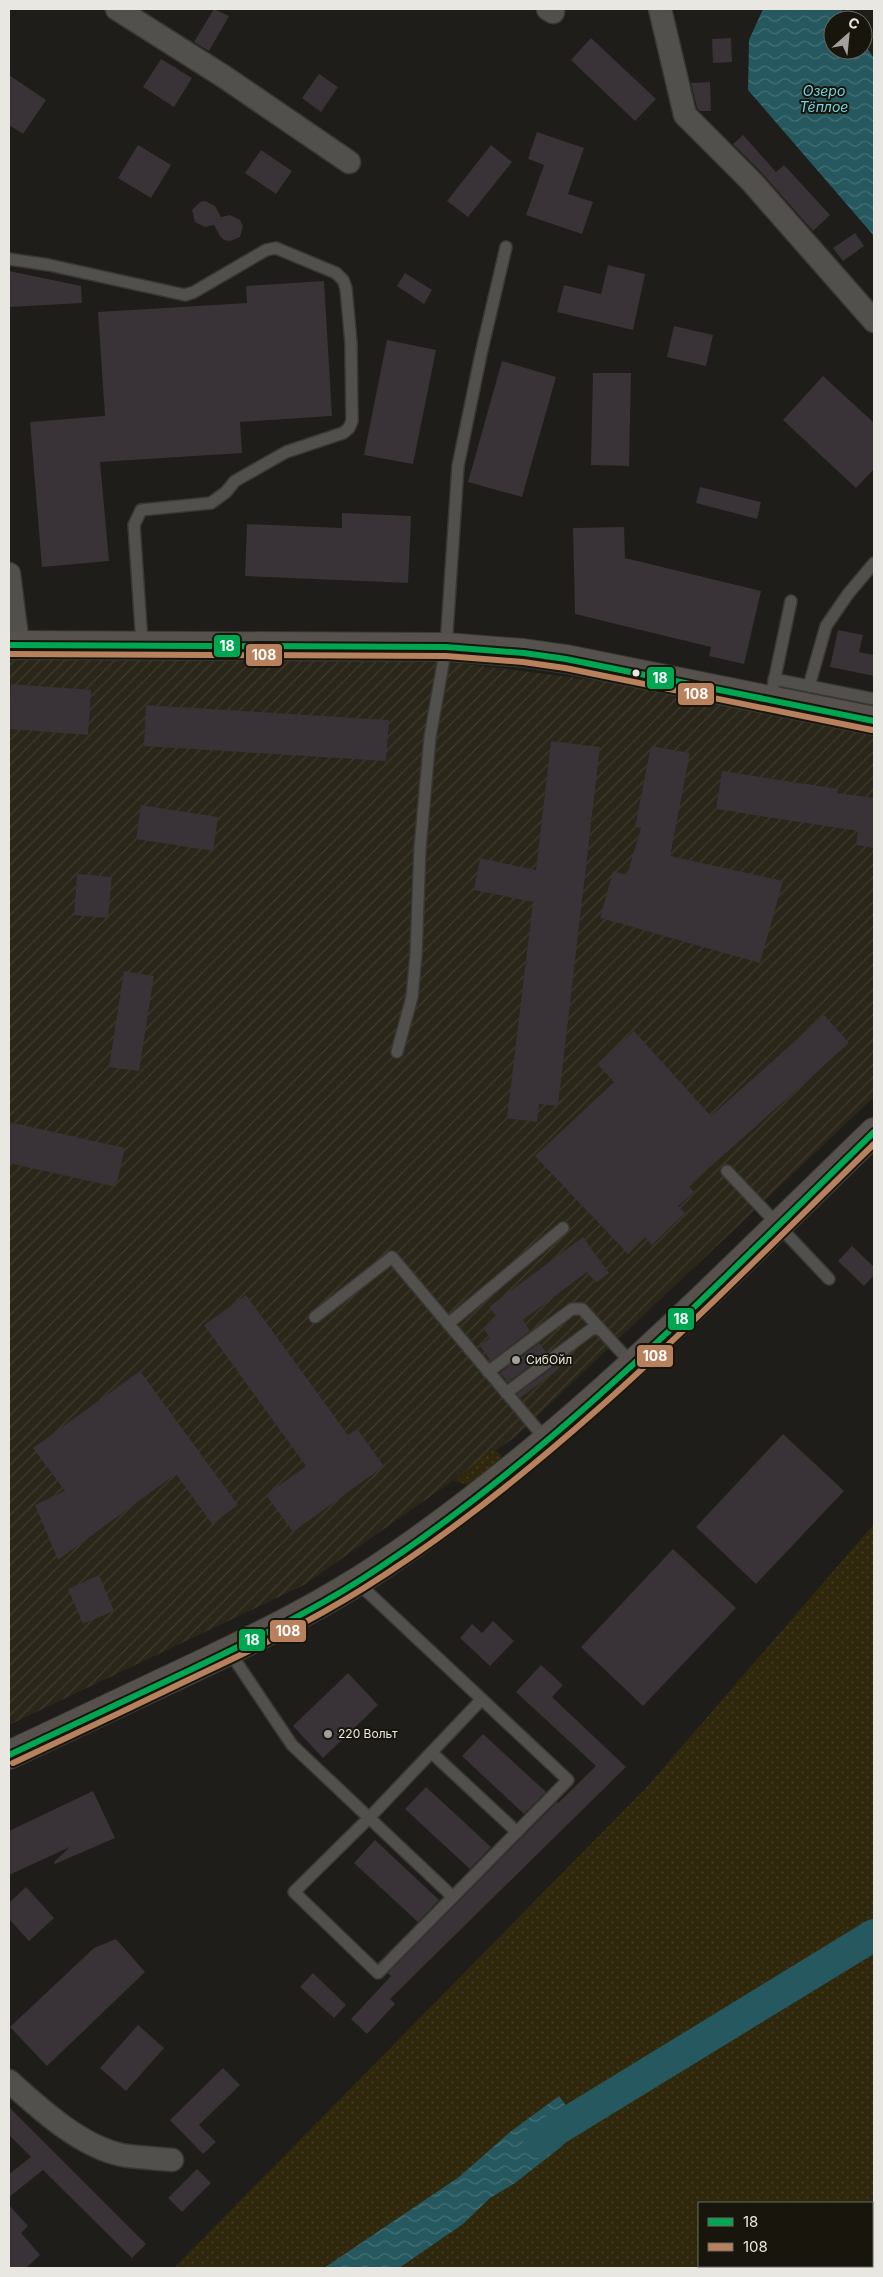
<svg xmlns="http://www.w3.org/2000/svg" width="883" height="2277" font-family="Inter,sans-serif">
	<defs>
		<pattern id="industrial-furrows" width="10" height="10" patternUnits="userSpaceOnUse" patternTransform="scale(1.25)"><rect width="10" height="10" fill="#2a2619"/><path d="M-1 1l2-2M0 10L10 0M9 11l2-2" fill="none" stroke="#3f3b2f"/></pattern>
		<pattern id="grass-dots" width="8" height="8" patternUnits="userSpaceOnUse" patternTransform="scale(1.25)"><rect width="8" height="8" fill="#30280c"/><path d="M2 2h.1M6 6h.1" fill="none" stroke="#443d23" stroke-width="1.8" stroke-linecap="round"/></pattern>
		<pattern id="water-waves" width="16" height="10" patternUnits="userSpaceOnUse" patternTransform="scale(1.25)"><rect width="16" height="10" fill="#25585f"/><path d="M0 5q4-4 8 0t8 0" fill="none" stroke="#457076"/></pattern>
	</defs>
	<rect width="100%" height="100%" fill="#1e1d19"/>
	<polygon fill="url(#industrial-furrows)" points="9,660 434,660 617,683 874,731 874,1097 515,1437 304,1585 9,1725"/>
	<g fill="url(#grass-dots)" fill-rule="evenodd">
		<polygon points="493,1449 501,1455 501,1459 468,1485 454,1481"/>
		<path d="M874,1524V2268H174L646,1788ZM699,2203H872V2266H699Z"/>
	</g>
	<g fill="url(#water-waves)">
		<polygon points="763,9 841,9 848,20 833,20 833,50 863,50 863,42 874,58 874,236 748,90 749,40"/>
		<polygon points="559,2096 581,2126 561,2147 515,2183 490,2198 463,2224 399,2268 324,2268 459,2177 510,2132"/>
	</g>
	<g fill="none" stroke-linecap="round" stroke-linejoin="round">
		<polyline stroke="#25585f" stroke-width="32" points="539,2142 557,2129 874,1935"/>
	</g>
	<g fill="#393236">
		<polygon points="214,9 229,16 209,51 194,42"/>
		<polygon points="591,38 656,99 635,121 571,60"/>
		<polygon points="731,38 732,62 713,63 712,39"/>
		<polygon points="161,59 192,78 174,107 143,87"/>
		<polygon points="319,74 338,87 321,112 302,98"/>
		<polygon points="9,75 46,100 23,134 9,125"/>
		<polygon points="710,82 711,111 700,111 697,108 691,83"/>
		<polygon points="537,132 584,148 568,194 593,202 582,234 526,215 544,165 528,159"/>
		<polygon points="743,135 776,172 784,165 830,215 813,231 761,172 733,144"/>
		<polygon points="138,145 171,165 151,198 118,178"/>
		<polygon points="491,145 512,162 468,217 447,201"/>
		<polygon points="261,150 292,171 276,194 245,173"/>
		<polygon points="205,201 215,206 221,217 230,215 240,220 243,226 240,237 230,241 224,240 220,236 214,225 205,227 195,222 192,210 200,202"/>
		<polygon points="855,233 864,246 843,261 833,248"/>
		<polygon points="608,265 645,274 633,330 557,312 564,285 601,294"/>
		<polygon points="9,271 81,286 82,303 9,307"/>
		<polygon points="405,273 432,290 424,304 397,286"/>
		<polygon points="324,281 332,416 240,422 242,453 100,462 109,561 42,567 30,422 105,416 98,312 247,303 246,286"/>
		<polygon points="674,326 713,335 706,366 667,357"/>
		<polygon points="387,340 436,350 413,464 364,455"/>
		<polygon points="502,361 556,377 522,497 468,482"/>
		<polygon points="593,373 631,373 629,466 591,465"/>
		<polygon points="823,376 874,423 874,469 856,488 783,420"/>
		<polygon points="700,487 761,502 757,519 696,503"/>
		<polygon points="342,513 411,516 408,583 245,576 247,524 342,528"/>
		<polygon points="624,527 625,558 761,591 744,664 709,656 711,647 575,614 573,528"/>
		<polygon points="838,630 863,635 859,652 874,655 874,676 830,667"/>
		<polygon points="11,684 91,690 88,735 9,729"/>
		<polygon points="146,705 389,720 386,761 144,746"/>
		<polygon points="551,741 600,747 558,1106 539,1104 537,1122 507,1118 533,902 474,890 480,858 536,870"/>
		<polygon points="651,746 690,753 670,856 783,881 760,963 600,918 613,871 627,875 641,828 635,827"/>
		<polygon points="722,771 838,789 837,793 874,798 874,848 856,845 858,831 716,809"/>
		<polygon points="141,805 218,817 213,851 136,839"/>
		<polygon points="77,874 112,877 108,918 74,915"/>
		<polygon points="124,971 154,976 139,1071 109,1067"/>
		<polygon points="824,1015 849,1043 689,1186 694,1192 678,1206 685,1213 652,1245 645,1237 628,1254 535,1156 614,1082 597,1064 634,1031 711,1116"/>
		<polygon points="9,1122 125,1148 116,1187 9,1163"/>
		<polygon points="583,1237 609,1273 596,1283 587,1272 523,1320 530,1331 491,1361 480,1346 490,1338 483,1328 497,1317 489,1307"/>
		<polygon points="852,1246 874,1267 874,1275 864,1286 838,1261"/>
		<polygon points="246,1295 348,1435 357,1429 384,1466 293,1532 266,1495 306,1466 204,1325"/>
		<polygon points="539,1343 547,1353 508,1382 500,1373"/>
		<polygon points="556,1365 559,1369 520,1398 517,1394"/>
		<polygon points="140,1371 238,1505 212,1524 176,1474 58,1560 35,1505 65,1491 33,1448"/>
		<polygon points="783,1434 844,1491 756,1584 696,1527"/>
		<polygon points="673,1549 736,1608 643,1706 581,1647"/>
		<polygon points="99,1575 114,1611 83,1624 68,1589"/>
		<polygon points="493,1621 514,1641 490,1666 460,1638 472,1624 482,1633"/>
		<polygon points="541,1665 563,1685 552,1697 626,1767 390,1999 395,2004 367,2034 351,2019 391,1976 388,1973 557,1802 558,1803 596,1766 516,1692"/>
		<polygon points="348,1673 378,1705 323,1758 293,1726"/>
		<polygon points="483,1734 546,1792 524,1814 462,1756"/>
		<polygon points="426,1787 491,1847 470,1869 405,1809"/>
		<polygon points="93,1791 115,1838 55,1864 54,1862 70,1847 9,1875 9,1831"/>
		<polygon points="375,1840 439,1900 418,1922 354,1863"/>
		<polygon points="26,1887 54,1918 29,1941 9,1919 9,1903"/>
		<polygon points="116,1939 145,1972 47,2066 10,2027 94,1948"/>
		<polygon points="313,1973 346,2005 334,2018 300,1987"/>
		<polygon points="138,2025 164,2048 126,2091 100,2068"/>
		<polygon points="223,2068 240,2085 199,2125 216,2142 203,2154 170,2120"/>
		<polygon points="9,2107 146,2244 132,2258 43,2170 9,2197 9,2174 31,2157 9,2135"/>
		<polygon points="197,2169 211,2183 182,2212 168,2198"/>
		<polygon points="9,2205 28,2226 21,2233 40,2255 26,2268 9,2268"/>
	</g>
	<g fill="none" stroke-linecap="round" stroke-linejoin="round">
		<g stroke="#393835" stroke-width="14">
			<g id="service">
				<polyline points="9,259 49,265 185,295 194,292 266,250 276,248 336,273 343,280 346,288 351,343 352,421 349,428 343,433 286,452 235,481 226,492 211,503 141,510 134,525 142,644"/>
				<polyline points="774,679 874,699"/>
				<polyline points="809,686 826,626 848,594 874,563"/>
				<polyline points="770,701 791,601"/>
				<polyline points="397,1052 412,997 416,955 420,848 430,737 446,647 458,466 481,354 506,247"/>
				<polyline points="727,1171 829,1279"/>
				<polyline points="315,1317 392,1257 547,1441"/>
				<polyline points="448,1324 563,1228"/>
				<polyline points="488,1372 572,1309 582,1309 633,1365"/>
				<polyline points="506,1393 593,1328 601,1330"/>
				<polyline points="358,1583 568,1780 378,1973 294,1892 369,1818 482,1699"/>
				<polyline points="229,1651 292,1745 453,1897"/>
				<polyline points="432,1753 517,1832"/>
			</g>
		</g>
		<g stroke="#393835" stroke-width="25">
			<g id="minor">
				<polyline points="117,9 223,76 349,162"/>
				<polyline points="548,9 553,12"/>
				<polyline points="660,9 685,115 751,181 874,321"/>
				<polyline points="9,574 18,645"/>
				<path d="M9,2081C40,2109 80,2146 122,2155C138,2158 156,2158 172,2160"/>
			</g>
		</g>
		<g stroke="#393835" stroke-width="30">
			<g id="secondary">
				<polyline points="9,645 446,647 524,653 566,659 874,721"/>
				<path d="M9,1755C74,1725 139,1694 204,1663C264,1634 325,1604 380,1567C563,1444 716,1285 874,1132"/>
			</g>
		</g>
		<use href="#service" stroke="#51504d" stroke-width="11"/>
		<use href="#minor" stroke="#51504d" stroke-width="22"/>
		<use href="#secondary" stroke="#56514d" stroke-width="28"/>
		<g stroke="#18150d" stroke-width="10">
			<g id="bus-1">
				<polyline points="9,645 446,647 524,653 566,659 874,721"/>
				<path d="M9,1755C69,1727 130,1698 190,1670C248,1642 307,1614 362,1579C553,1456 712,1289 874,1132"/>
			</g>
		</g>
		<g stroke="#18150d" stroke-width="10">
			<g id="bus-2">
				<polyline points="9,654 446,656 523,662 565,668 872,730"/>
				<path d="M13,1763C71,1736 130,1708 188,1680C248,1652 308,1623 364,1588C554,1469 714,1300 874,1144"/>
			</g>
		</g>
		<use href="#bus-1" stroke="#00a651" stroke-width="6"/>
		<use href="#bus-2" stroke="#b6815c" stroke-width="6"/>
	</g>
	<circle fill="#e8e7e1" stroke="#18150d" stroke-width="2" cx="636" cy="673" r="4.5"/>
	<g fill="#a1a09b" stroke="#18150d" stroke-width="2">
		<circle cx="516" cy="1360" r="5"/>
		<circle cx="328" cy="1734" r="5"/>
	</g>
	<g text-anchor="middle" stroke-width="4" stroke-linejoin="round" paint-order="stroke">
		<g font-size="12" fill="#e8e7e1" stroke="#18150d" text-anchor="start">
			<text x="526" y="1364">СибОйл</text>
			<text x="338" y="1738">220 Вольт</text>
		</g>
		<g font-size="14" font-style="italic" fill="#77d2df" stroke="#18150d">
			<text x="824" y="96">Озеро<tspan x="824" dy="16">Тёплое</tspan></text>
		</g>
	</g>
	<g stroke="#18150d" stroke-width="2">
		<rect x="213" y="634" width="28" height="24" rx="5" fill="#00a651"/>
		<rect x="245" y="643" width="38" height="24" rx="5" fill="#b6815c"/>
		<rect x="646" y="666" width="29" height="24" rx="5" fill="#00a651"/>
		<rect x="677" y="682" width="38" height="24" rx="5" fill="#b6815c"/>
		<rect x="667" y="1307" width="28" height="24" rx="5" fill="#00a651"/>
		<rect x="636" y="1344" width="38" height="24" rx="5" fill="#b6815c"/>
		<rect x="269" y="1619" width="38" height="24" rx="5" fill="#b6815c"/>
		<rect x="238" y="1628" width="28" height="24" rx="5" fill="#00a651"/>
	</g>
	<g font-size="14" text-anchor="middle" font-weight="bold" fill="#fff">
		<text x="227" y="651">18</text>
		<text x="264" y="660">108</text>
		<text x="660" y="683">18</text>
		<text x="696" y="699">108</text>
		<text x="681" y="1324">18</text>
		<text x="655" y="1361">108</text>
		<text x="288" y="1636">108</text>
		<text x="252" y="1645">18</text>
	</g>
	<rect width="883" height="2277" fill="none" stroke="#e8e7e1" stroke-width="20"/>
	<rect x="698" y="2202" width="175" height="65" fill="#18150d" stroke="#6b6962"/>
	<rect x="708" y="2218" width="25" height="8" fill="#00a651" stroke="#6b6962"/>
	<text x="743" y="2227" font-size="15" fill="#e8e7e1">18</text>
	<rect x="708" y="2243" width="25" height="8" fill="#b6815c" stroke="#6b6962"/>
	<text x="743" y="2252" font-size="15" fill="#e8e7e1">108</text>
	<g transform="translate(848 35) rotate(27)"><circle r="24" fill="#18150d" stroke="#6b6962"/>
	<path d="M0-4L9 19L0 12L-9 19Z" fill="#a1a09b"/>
	<text y="-8" font-size="14" font-weight="bold" text-anchor="middle" fill="#e8e7e1">С</text>
	</g>
</svg>
